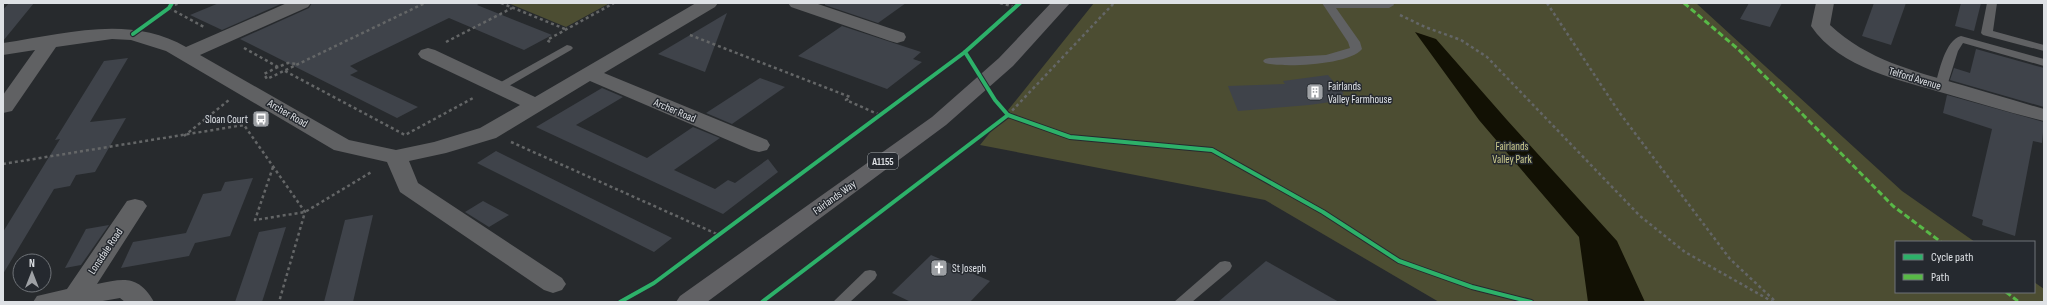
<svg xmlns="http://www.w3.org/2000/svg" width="2047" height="305" font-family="'Sofia Sans Condensed',sans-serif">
	<rect width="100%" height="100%" fill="#272a2d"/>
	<g fill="#4c4d32">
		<polygon points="508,3 604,3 608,4 566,27"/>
		<polygon points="1094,3 1696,3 1902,191 1975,242 1896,242 1896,292 2034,292 2034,282 2044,289 2044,302 1439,302 1265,200 980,145"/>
	</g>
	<polygon fill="#121104" points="1415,32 1436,39 1507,120 1617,241 1645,302 1588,302 1579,237 1479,120"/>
	<g fill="#3f434a">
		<polygon points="9,3 34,3 3,41 3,10"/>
		<polygon points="219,3 283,3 222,30 190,15"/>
		<polygon points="312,3 480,3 477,5 552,35 524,50 449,18 350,66 358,71 350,75 418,107 397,118 240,39 309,8"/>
		<polygon points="825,3 906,3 878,23 825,5"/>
		<polygon points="1749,3 1782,3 1770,27 1740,19"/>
		<polygon points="1874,3 1906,3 1891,45 1862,36"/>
		<polygon points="1961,3 1981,3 1974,31 1955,26"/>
		<polygon points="727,13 705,72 658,54"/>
		<polygon points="842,26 921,52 913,59 922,62 887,89 798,56"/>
		<polygon points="1976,49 2044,68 2044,107 1950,80 1954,68 1970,73"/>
		<polygon points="128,58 90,122 126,118 95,172 76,175 70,186 54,189 3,274 3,232 60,139 55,140 104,61"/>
		<polygon points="1328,75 1344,94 1342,94 1344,97 1328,99 1331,102 1309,105 1238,111 1228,86 1285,84 1283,81"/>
		<polygon points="760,78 785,87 732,124 706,113"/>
		<polygon points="602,88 623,97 576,125 647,158 693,127 720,138 674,170 715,189 728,180 735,183 768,159 778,172 723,214 536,127"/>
		<polygon points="1947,95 2044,122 2042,143 2033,141 2015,236 1982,225 1983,220 1972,216 1992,129 1943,113"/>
		<polygon points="496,151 615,210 672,238 654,252 477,163"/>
		<polygon points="253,178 230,236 195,243 189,256 121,268 133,242 186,233 203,194 221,191 225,182"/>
		<polygon points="483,201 509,215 489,227 465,212"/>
		<polygon points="373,215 353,302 324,302 345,220"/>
		<polygon points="109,225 81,265 65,268 86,229"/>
		<polygon points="286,227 262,302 235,302 259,232"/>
		<polygon points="931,255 990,281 970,302 911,302 892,293"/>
		<polygon points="1266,261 1339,302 1218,302"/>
	</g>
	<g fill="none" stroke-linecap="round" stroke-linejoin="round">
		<g stroke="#646667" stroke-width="2.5" stroke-dasharray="3 3" stroke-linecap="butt">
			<polyline points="501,3 565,29"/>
			<polyline points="1000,3 1015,7"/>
			<polyline points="1547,3 1619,112 1730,259 1776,302"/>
			<polyline points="169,7 180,3"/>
			<polyline points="169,8 204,27"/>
			<polyline points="1400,15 1425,27 1461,40 1487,57 1640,216 1685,252 1773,302"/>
			<polyline points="690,35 850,97 846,100 880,115"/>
			<polyline points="446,42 512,8"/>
			<polyline points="550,42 547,40 614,3"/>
			<polyline points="244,48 278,67 288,63 299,64"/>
			<polyline points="278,67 264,74 267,79 425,3"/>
			<polyline points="285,71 405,135 475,97"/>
			<polyline points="1008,115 1114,3"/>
			<polyline points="184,136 229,100"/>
			<polyline points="511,142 719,235"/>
			<polyline points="3,164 244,125 305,212 279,302"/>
			<polyline points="273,167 255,220 305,212 373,171"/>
		</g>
		<g fill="#606163" fill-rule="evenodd">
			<path d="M1322,3H1393L1394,5L1389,8H1336L1360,42L1362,49C1350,65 1283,68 1265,63L1263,61L1265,59L1269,58L1326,55L1350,48L1348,42Z"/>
			<polygon points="1987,3 1997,3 1993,31 2044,45 2044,51 1983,35 1981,33"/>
			<path d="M1961,36L2044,59V66L1963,43L1958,51L1947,86L1941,90L1937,89L1935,86C1939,72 1945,40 1961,36Z"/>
			<polygon points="567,45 571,46 573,48 571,50 502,90 498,91 492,87"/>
			<polygon points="1225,261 1230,262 1232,266 1230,270 1192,302 1174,302 1220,262"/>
			<polygon points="870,270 875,271 877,275 875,279 850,302 833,302 865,271"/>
		</g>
		<g fill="#606163" fill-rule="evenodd">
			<path d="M287,3H311L308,7L200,55L349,140L396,150L434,142L480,128L520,105L421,58L418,54L421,50L428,48L435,50L535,97L696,3H718L715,7L604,73L767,140L770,145L767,150L759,152L751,150L590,81L496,138L446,153L409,161L418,183L562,278L566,284L562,290L553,293L544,290L400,192L387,162L334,150L166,51L131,40L112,39L56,47L12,111L3,113V95L35,50L3,55V43C64,34 130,14 186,47Z"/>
			<polygon points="788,3 815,3 904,33 906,37 904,41 897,43 890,41 791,7"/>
			<path d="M1816,3H1834L1830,25C1867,60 1914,71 1962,85C1989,93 2016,101 2044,109V121C2011,113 1979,103 1947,94C1901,80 1840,69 1811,26Z"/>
			<path d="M135,199L143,201L147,206L97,284C123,279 138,274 154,302H125L120,298L97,302H33L37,296L67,289L127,201Z"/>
		</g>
		<polygon fill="#616164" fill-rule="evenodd" points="1051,3 1070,3 1013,66 946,125 707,302 676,302 680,296 932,117 999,58"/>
		<g stroke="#58b947" stroke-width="3" stroke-dasharray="6 3" stroke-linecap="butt">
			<polyline points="1684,3 1738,49 1893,206 1941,242"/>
			<polyline points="2006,292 2019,302"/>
		</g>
		<g stroke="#25292f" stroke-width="6">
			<g id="cycleway">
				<polyline points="133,34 169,8 172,3"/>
				<polyline points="965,52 995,100 1008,115 1070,137 1212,150 1323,212 1399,261 1472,287 1531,302"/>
				<polyline points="620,302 654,283 965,52 1020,3"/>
				<polyline points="762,302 1008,115"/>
			</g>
		</g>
		<use href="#cycleway" stroke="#2db169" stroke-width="4"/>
	</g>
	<defs>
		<g id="building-square" transform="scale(0.9)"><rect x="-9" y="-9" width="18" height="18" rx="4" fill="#9ea1a5" stroke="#25292f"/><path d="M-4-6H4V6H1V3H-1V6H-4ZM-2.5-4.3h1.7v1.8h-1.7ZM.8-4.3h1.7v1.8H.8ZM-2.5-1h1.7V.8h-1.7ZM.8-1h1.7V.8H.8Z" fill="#fff"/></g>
		<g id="bus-square" transform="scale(0.9)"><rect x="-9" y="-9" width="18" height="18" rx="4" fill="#9ea1a5" stroke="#25292f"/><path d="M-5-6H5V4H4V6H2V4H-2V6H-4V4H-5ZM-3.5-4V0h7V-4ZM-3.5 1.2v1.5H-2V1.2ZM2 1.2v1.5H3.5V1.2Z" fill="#fff"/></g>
		<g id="church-square" transform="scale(0.9)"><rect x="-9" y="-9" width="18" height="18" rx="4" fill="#9ea1a5" stroke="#25292f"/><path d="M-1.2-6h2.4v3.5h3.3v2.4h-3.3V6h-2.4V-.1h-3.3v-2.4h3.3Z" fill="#fff"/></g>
	</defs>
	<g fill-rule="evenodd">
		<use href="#building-square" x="1315" y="92"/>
		<use href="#bus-square" x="261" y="119"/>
		<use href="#church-square" x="939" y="268"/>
	</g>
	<g text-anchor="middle" stroke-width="3" stroke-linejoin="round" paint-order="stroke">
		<rect fill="#25292f" stroke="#a6aaae" stroke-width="1" x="868" y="153" width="30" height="16" rx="3"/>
		<g font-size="10" font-weight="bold" fill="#dee1e5">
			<text x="883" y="165">A1155</text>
		</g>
		<g font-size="11" fill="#dee1e5" stroke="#25292f">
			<text transform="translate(1915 78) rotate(17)" y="4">Telford Avenue</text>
			<text transform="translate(675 110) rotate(23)" y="4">Archer Road</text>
			<text transform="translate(288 113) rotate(30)" y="4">Archer Road</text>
			<text transform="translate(834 197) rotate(-36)" y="4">Fairlands Way</text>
			<text transform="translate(105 251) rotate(-56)" y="4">Lonsdale Road</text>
		</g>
		<g font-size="11" fill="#dee1e5" stroke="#25292f" text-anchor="start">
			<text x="1328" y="90">Fairlands<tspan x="1328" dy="13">Valley Farmhouse</tspan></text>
			<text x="248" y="123" text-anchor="end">Sloan Court</text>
			<text x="952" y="272">St Joseph</text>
		</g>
		<g font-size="11" fill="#cccb8d" stroke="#25292f">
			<text x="1512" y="150">Fairlands<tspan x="1512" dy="13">Valley Park</tspan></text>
		</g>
	</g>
	<rect width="2047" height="305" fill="none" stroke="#dee1e5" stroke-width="8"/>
	<rect x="1895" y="241" width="140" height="52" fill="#25292f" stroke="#6f7378"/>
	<rect x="1903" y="254" width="20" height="6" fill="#2db169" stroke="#6f7378"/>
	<text x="1931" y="261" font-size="12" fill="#dee1e5">Cycle path</text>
	<rect x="1903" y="274" width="20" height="6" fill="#58b947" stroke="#6f7378"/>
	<text x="1931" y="281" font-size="12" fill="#dee1e5">Path</text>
	<g transform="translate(32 273)"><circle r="19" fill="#25292f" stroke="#6f7378"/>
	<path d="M0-3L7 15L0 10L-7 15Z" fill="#9ea1a5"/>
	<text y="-6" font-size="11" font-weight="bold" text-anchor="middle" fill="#dee1e5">N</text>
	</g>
</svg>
